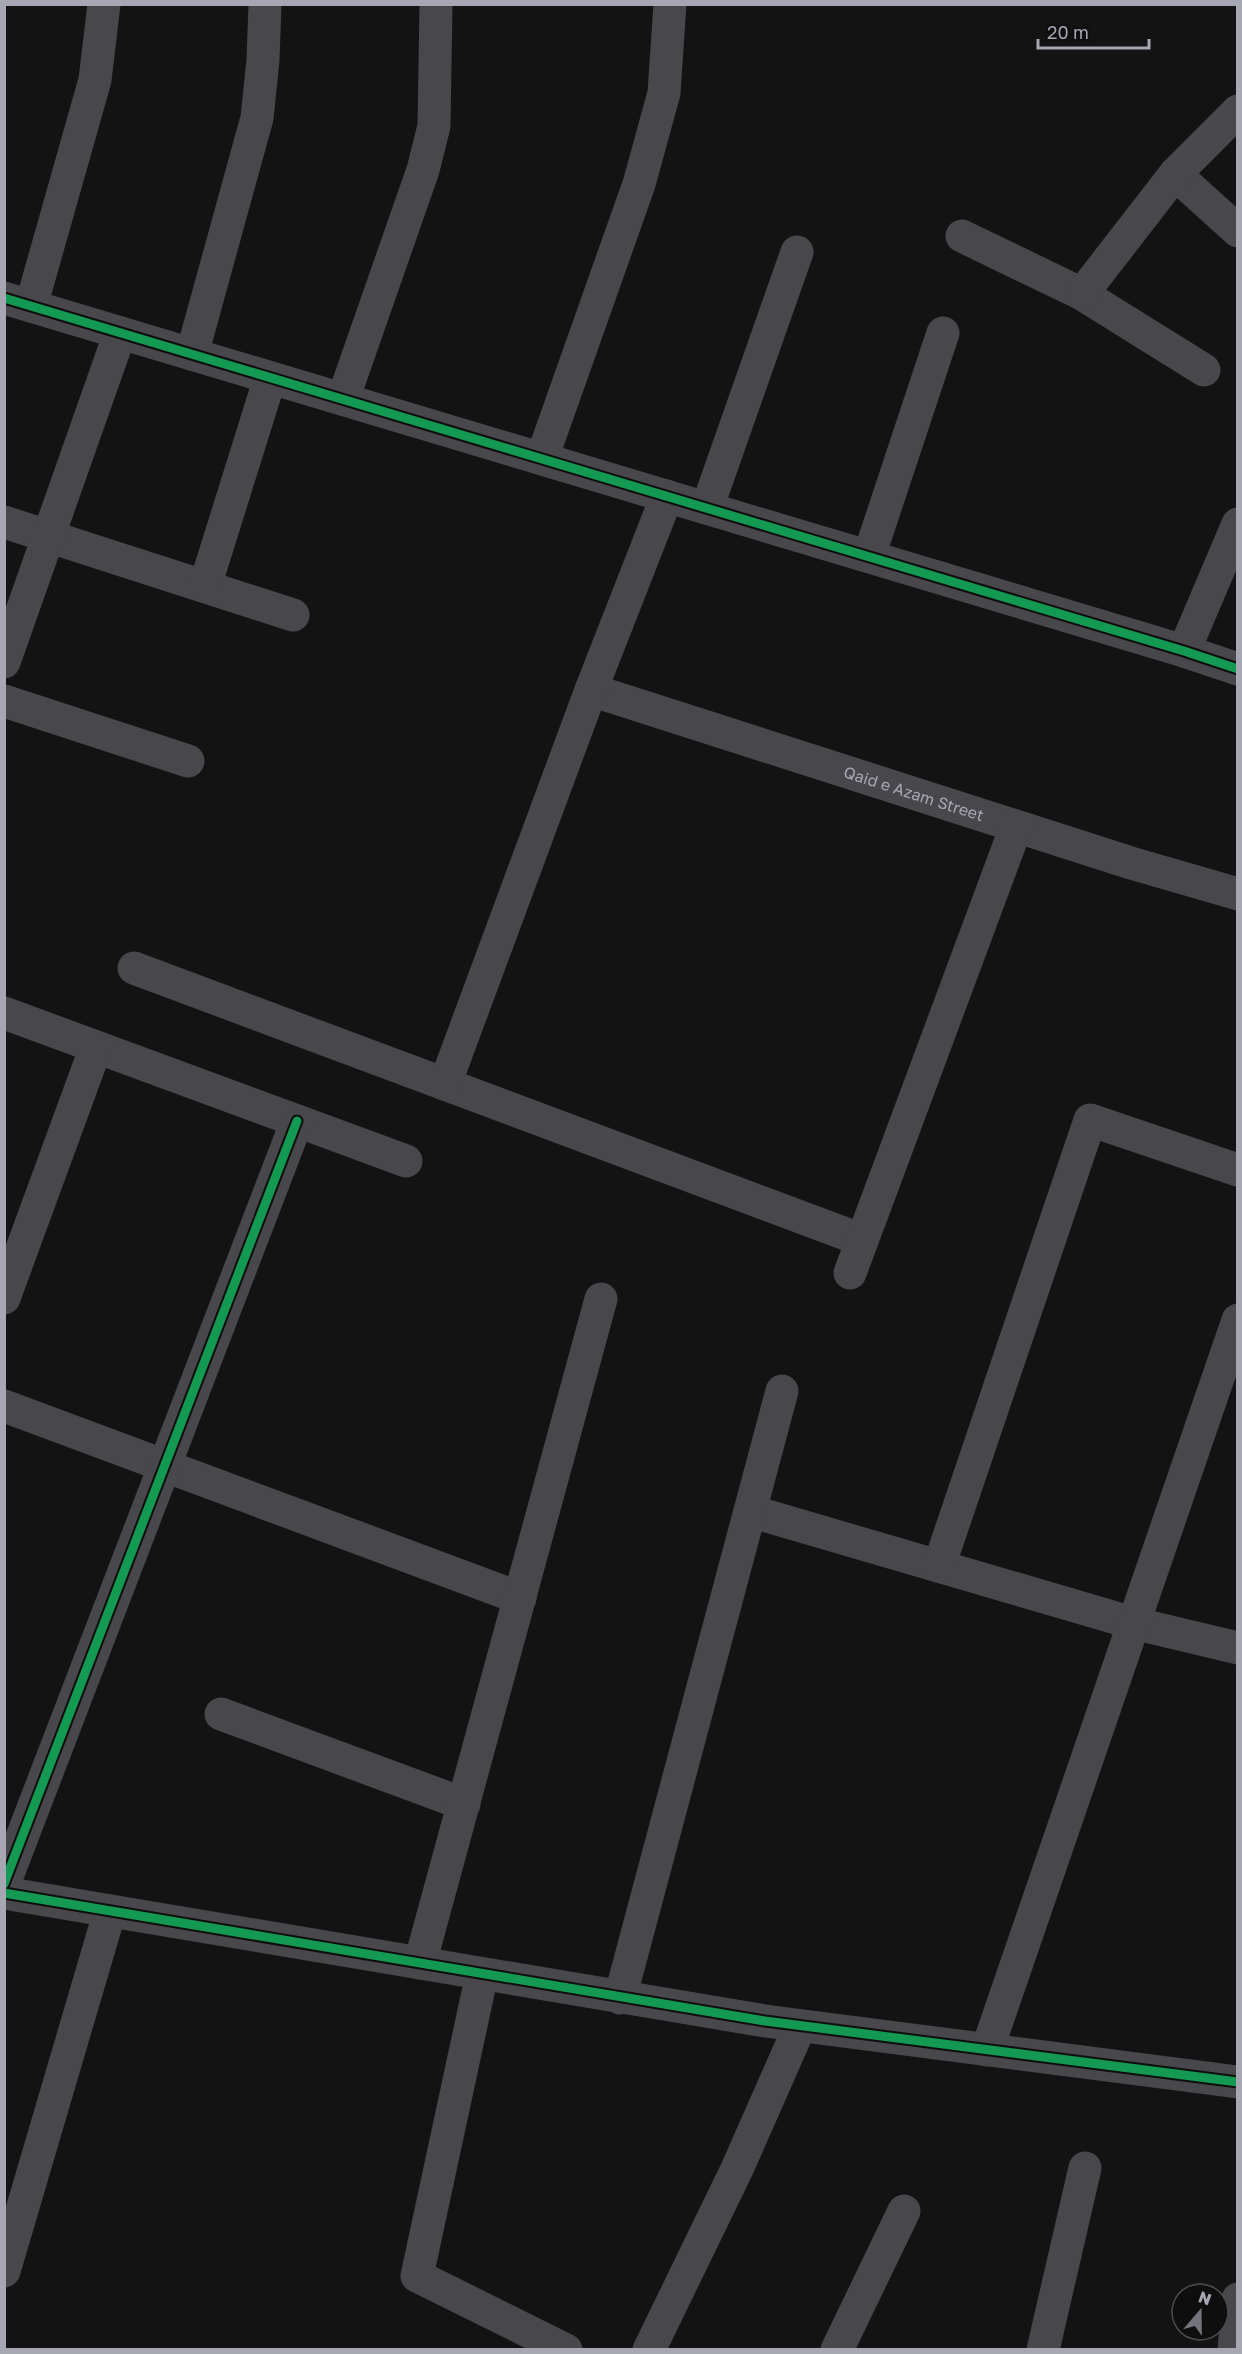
<svg xmlns="http://www.w3.org/2000/svg" width="1242" height="2354" font-family="'Golos Text',sans-serif">
	<rect width="100%" height="100%" fill="#131313"/>
	<g fill="none" stroke-linecap="round" stroke-linejoin="round">
		<g stroke="#48484c" stroke-width="33">
			<polyline points="1175,174 1238,231"/>
			<polyline points="962,236 1082,294 1204,370"/>
			<polyline points="1082,294 1175,174 1238,111"/>
			<polyline points="4,298 1184,651 1238,669"/>
			<polyline points="31,306 95,80 104,4"/>
			<polyline points="192,354 257,118 263,60 265,4"/>
			<polyline points="343,399 423,170 434,126 436,4"/>
			<polyline points="542,458 639,184 664,93 670,4"/>
			<polyline points="707,508 797,252"/>
			<polyline points="4,522 293,615"/>
			<polyline points="869,556 943,333"/>
			<polyline points="205,586 270,378"/>
			<polyline points="1184,651 1238,524"/>
			<polyline points="4,662 120,333"/>
			<path id="s1" d="M591,690L1131,863L1238,894"/>
			<polyline points="4,701 188,761"/>
			<polyline points="134,968 862,1240"/>
			<polyline points="4,1013 406,1161"/>
			<polyline points="445,1084 591,690 667,496"/>
			<polyline points="850,1273 1016,827"/>
			<polyline points="4,1298 96,1047"/>
			<polyline points="4,1406 520,1598"/>
			<polyline points="750,1511 1133,1623 1238,1648"/>
			<polyline points="939,1566 1090,1120 1238,1170"/>
			<polyline points="221,1714 464,1804"/>
			<polyline points="4,1884 297,1121"/>
			<polyline points="4,1893 765,2021 1238,2082"/>
			<polyline points="420,1963 601,1299"/>
			<polyline points="482,1974 417,2276 566,2350"/>
			<polyline points="620,1998 782,1391"/>
			<polyline points="987,2050 1238,1320"/>
			<polyline points="4,2271 110,1911"/>
			<polyline points="649,2350 737,2169 800,2026"/>
			<polyline points="837,2350 904,2211"/>
			<polyline points="1043,2350 1085,2168"/>
			<polyline points="1234,2350 1238,2299"/>
		</g>
		<g stroke="#0e0e0f" stroke-width="13">
			<g id="cycleway">
				<polyline points="4,298 1184,651 1238,669"/>
				<polyline points="4,1884 297,1121"/>
				<polyline points="4,1893 765,2021 1238,2082"/>
			</g>
		</g>
		<use href="#cycleway" stroke="#139951" stroke-width="9"/>
	</g>
	<g text-anchor="middle" stroke-width="5" stroke-linejoin="round" paint-order="stroke">
		<g font-size="16" fill="#a6a7b3" stroke="#0e0e0f">
			<text dy="6" stroke="none"><textPath href="#s1" startOffset="339">Qaid e Azam Street</textPath></text>
		</g>
	</g>
	<rect width="1242" height="2354" fill="none" stroke="#a6a7b3" stroke-width="12"/>
	<g transform="translate(1200 2312) rotate(20)"><circle r="28" fill="#0e0e0f" stroke="#4b4b51" stroke-width="1.5"/>
	<path d="M0-4.5L10 22L0 15L-10 22Z" fill="#73737b"/>
	<text y="-9" font-size="16" font-weight="bold" text-anchor="middle" fill="#a6a7b3">N</text>
	</g>
	<path d="M1038 39v9h111v-9" fill="none" stroke="#a6a7b3" stroke-width="3"/>
	<text x="1047" y="39" font-size="18" fill="#a6a7b3" stroke="#0e0e0f" stroke-width="4.5" paint-order="stroke">20 m</text>
</svg>
